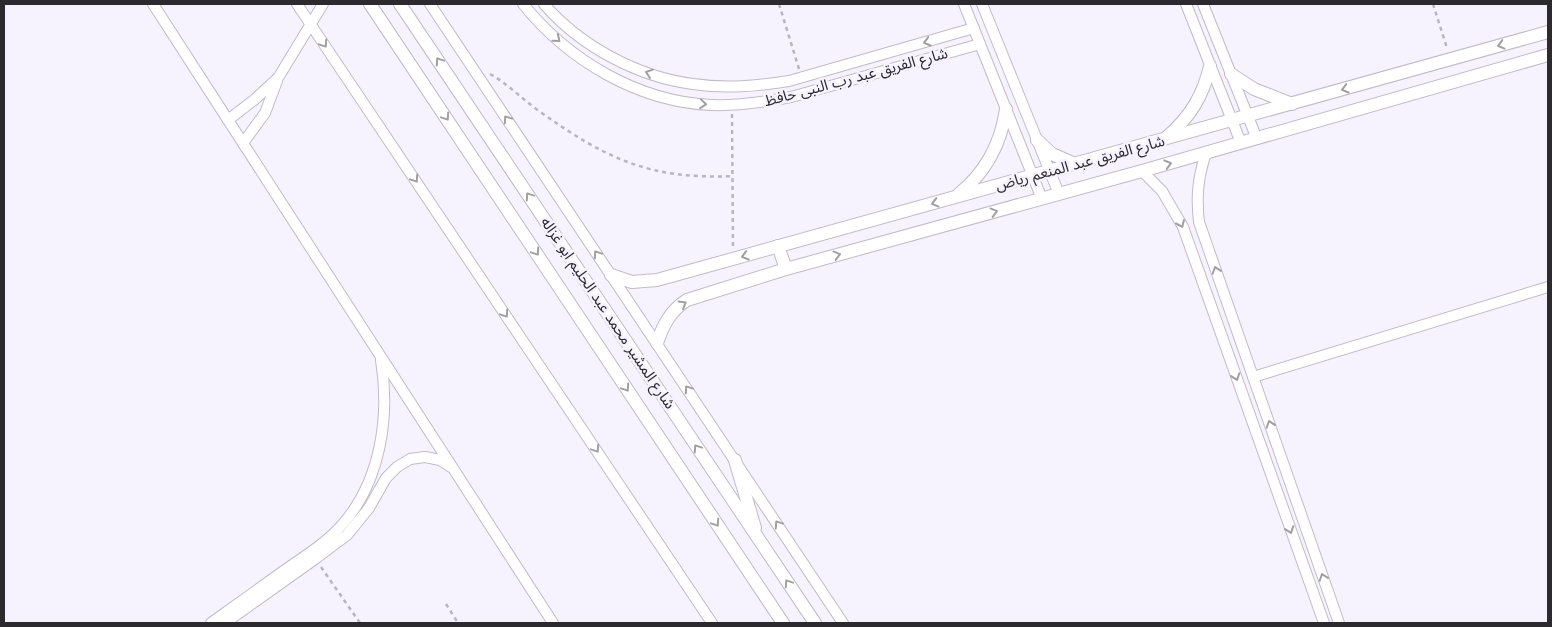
<svg xmlns="http://www.w3.org/2000/svg" width="1552" height="627" font-family="Arial,'Noto Sans Arabic',sans-serif">
	<rect width="100%" height="100%" fill="#f7f3fe"/>
	<g fill="none" stroke-linecap="round" stroke-linejoin="round">
		<g stroke="#c0bcc7" stroke-width="12">
			<g id="minor">
				<polyline points="153,4 553,623"/>
				<polyline points="297,4 712,623"/>
				<polyline points="430,4 843,623"/>
				<path d="M523,4C568,60 638,102 712,105C739,106 765,102 791,97L980,44"/>
				<path d="M544,4C580,46 638,77 693,84C726,89 757,86 789,81L974,28"/>
				<polyline points="964,4 1042,199"/>
				<polyline points="982,4 1059,194"/>
				<polyline points="1186,4 1241,143"/>
				<polyline points="1203,4 1257,139"/>
				<polyline points="228,120 254,100 278,78 323,4"/>
				<polyline points="243,143 265,113 277,81"/>
				<path d="M1206,153C1198,177 1196,197 1199,222L1339,623"/>
				<polyline points="1142,171 1162,191 1183,227 1324,623"/>
				<polyline points="1253,377 1548,287"/>
				<path d="M211,623C235,606 260,588 285,570C305,556 326,543 342,525C381,481 390,416 381,360"/>
				<polyline points="225,623 315,559 347,535 369,508 386,478 397,467 410,459 425,457 440,460 451,467"/>
			</g>
		</g>
		<g stroke="#c0bcc7" stroke-width="14">
			<g id="tertiary">
				<polyline points="370,4 783,623"/>
				<polyline points="400,4 815,623"/>
				<polyline points="1231,74 1254,89 1292,104"/>
				<path d="M1167,137C1190,117 1203,96 1210,66"/>
				<polyline points="1037,140 1052,154 1075,164"/>
				<path d="M959,194C986,172 1001,144 1006,109"/>
				<polyline points="778,246 786,269"/>
				<polyline points="611,275 632,282 657,280 1548,32"/>
				<path d="M657,343C663,325 671,310 687,300L786,269L1142,171L1548,55"/>
				<polyline points="735,460 755,528"/>
			</g>
		</g>
		<g stroke="#b8b5be" stroke-width="2.5" stroke-dasharray="4 4" stroke-linecap="butt">
			<polyline points="779,4 799,69"/>
			<polyline points="1433,4 1447,48"/>
			<path d="M490,74C508,84 522,99 539,111C605,158 649,180 733,176"/>
			<polyline points="732,114 733,246"/>
			<polyline points="321,567 360,623"/>
			<polyline points="446,604 458,623"/>
		</g>
		<use href="#minor" stroke="#fff" stroke-width="10"/>
		<use href="#tertiary" stroke="#fff" stroke-width="12"/>
	</g>
	<defs><path id="oneway-chevron" d="M-2-3.5L2.5 0L-2 3.5" fill="none" stroke-width="1.6" stroke-linecap="round" stroke-linejoin="round" transform="scale(1.25)"/></defs>
	<g stroke="#a09fa1">
		<use href="#oneway-chevron" transform="translate(557 39) rotate(40)"/>
		<use href="#oneway-chevron" transform="translate(927 42) rotate(164)"/>
		<use href="#oneway-chevron" transform="translate(324 44) rotate(56)"/>
		<use href="#oneway-chevron" transform="translate(1501 45) rotate(165)"/>
		<use href="#oneway-chevron" transform="translate(439 61) rotate(-124)"/>
		<use href="#oneway-chevron" transform="translate(649 73) rotate(-161)"/>
		<use href="#oneway-chevron" transform="translate(1345 89) rotate(164)"/>
		<use href="#oneway-chevron" transform="translate(703 104) rotate(6)"/>
		<use href="#oneway-chevron" transform="translate(446 117) rotate(56)"/>
		<use href="#oneway-chevron" transform="translate(507 119) rotate(-124)"/>
		<use href="#oneway-chevron" transform="translate(1168 164) rotate(-16)"/>
		<use href="#oneway-chevron" transform="translate(415 179) rotate(56)"/>
		<use href="#oneway-chevron" transform="translate(529 196) rotate(-124)"/>
		<use href="#oneway-chevron" transform="translate(935 203) rotate(165)"/>
		<use href="#oneway-chevron" transform="translate(994 212) rotate(-15)"/>
		<use href="#oneway-chevron" transform="translate(1181 224) rotate(66)"/>
		<use href="#oneway-chevron" transform="translate(536 252) rotate(56)"/>
		<use href="#oneway-chevron" transform="translate(597 254) rotate(-124)"/>
		<use href="#oneway-chevron" transform="translate(837 255) rotate(-15)"/>
		<use href="#oneway-chevron" transform="translate(745 256) rotate(164)"/>
		<use href="#oneway-chevron" transform="translate(1216 270) rotate(-109)"/>
		<use href="#oneway-chevron" transform="translate(683 304) rotate(-31)"/>
		<use href="#oneway-chevron" transform="translate(505 314) rotate(56)"/>
		<use href="#oneway-chevron" transform="translate(1236 377) rotate(71)"/>
		<use href="#oneway-chevron" transform="translate(626 388) rotate(56)"/>
		<use href="#oneway-chevron" transform="translate(688 389) rotate(-124)"/>
		<use href="#oneway-chevron" transform="translate(1270 424) rotate(-109)"/>
		<use href="#oneway-chevron" transform="translate(697 448) rotate(-124)"/>
		<use href="#oneway-chevron" transform="translate(596 449) rotate(56)"/>
		<use href="#oneway-chevron" transform="translate(716 523) rotate(56)"/>
		<use href="#oneway-chevron" transform="translate(778 524) rotate(-124)"/>
		<use href="#oneway-chevron" transform="translate(1290 530) rotate(70)"/>
		<use href="#oneway-chevron" transform="translate(1323 577) rotate(-109)"/>
		<use href="#oneway-chevron" transform="translate(788 583) rotate(-124)"/>
	</g>
	<g text-anchor="middle" stroke-width="5" stroke-linejoin="round" paint-order="stroke">
		<g font-size="15" fill="#2c2a2e" stroke="#f7f3fe">
			<text transform="translate(856 77) rotate(-15)" y="5">شارع الفريق عبد رب النبى حافظ</text>
			<text transform="translate(1080 163) rotate(-15)" y="5">شارع الفريق عبد المنعم رياض</text>
			<text transform="translate(608 313) rotate(56)" y="5">شارع المشير محمد عبد الحليم ابو غزاله</text>
		</g>
	</g>
	<rect width="1552" height="627" fill="none" stroke="#2c2a2e" stroke-width="10"/>
</svg>
